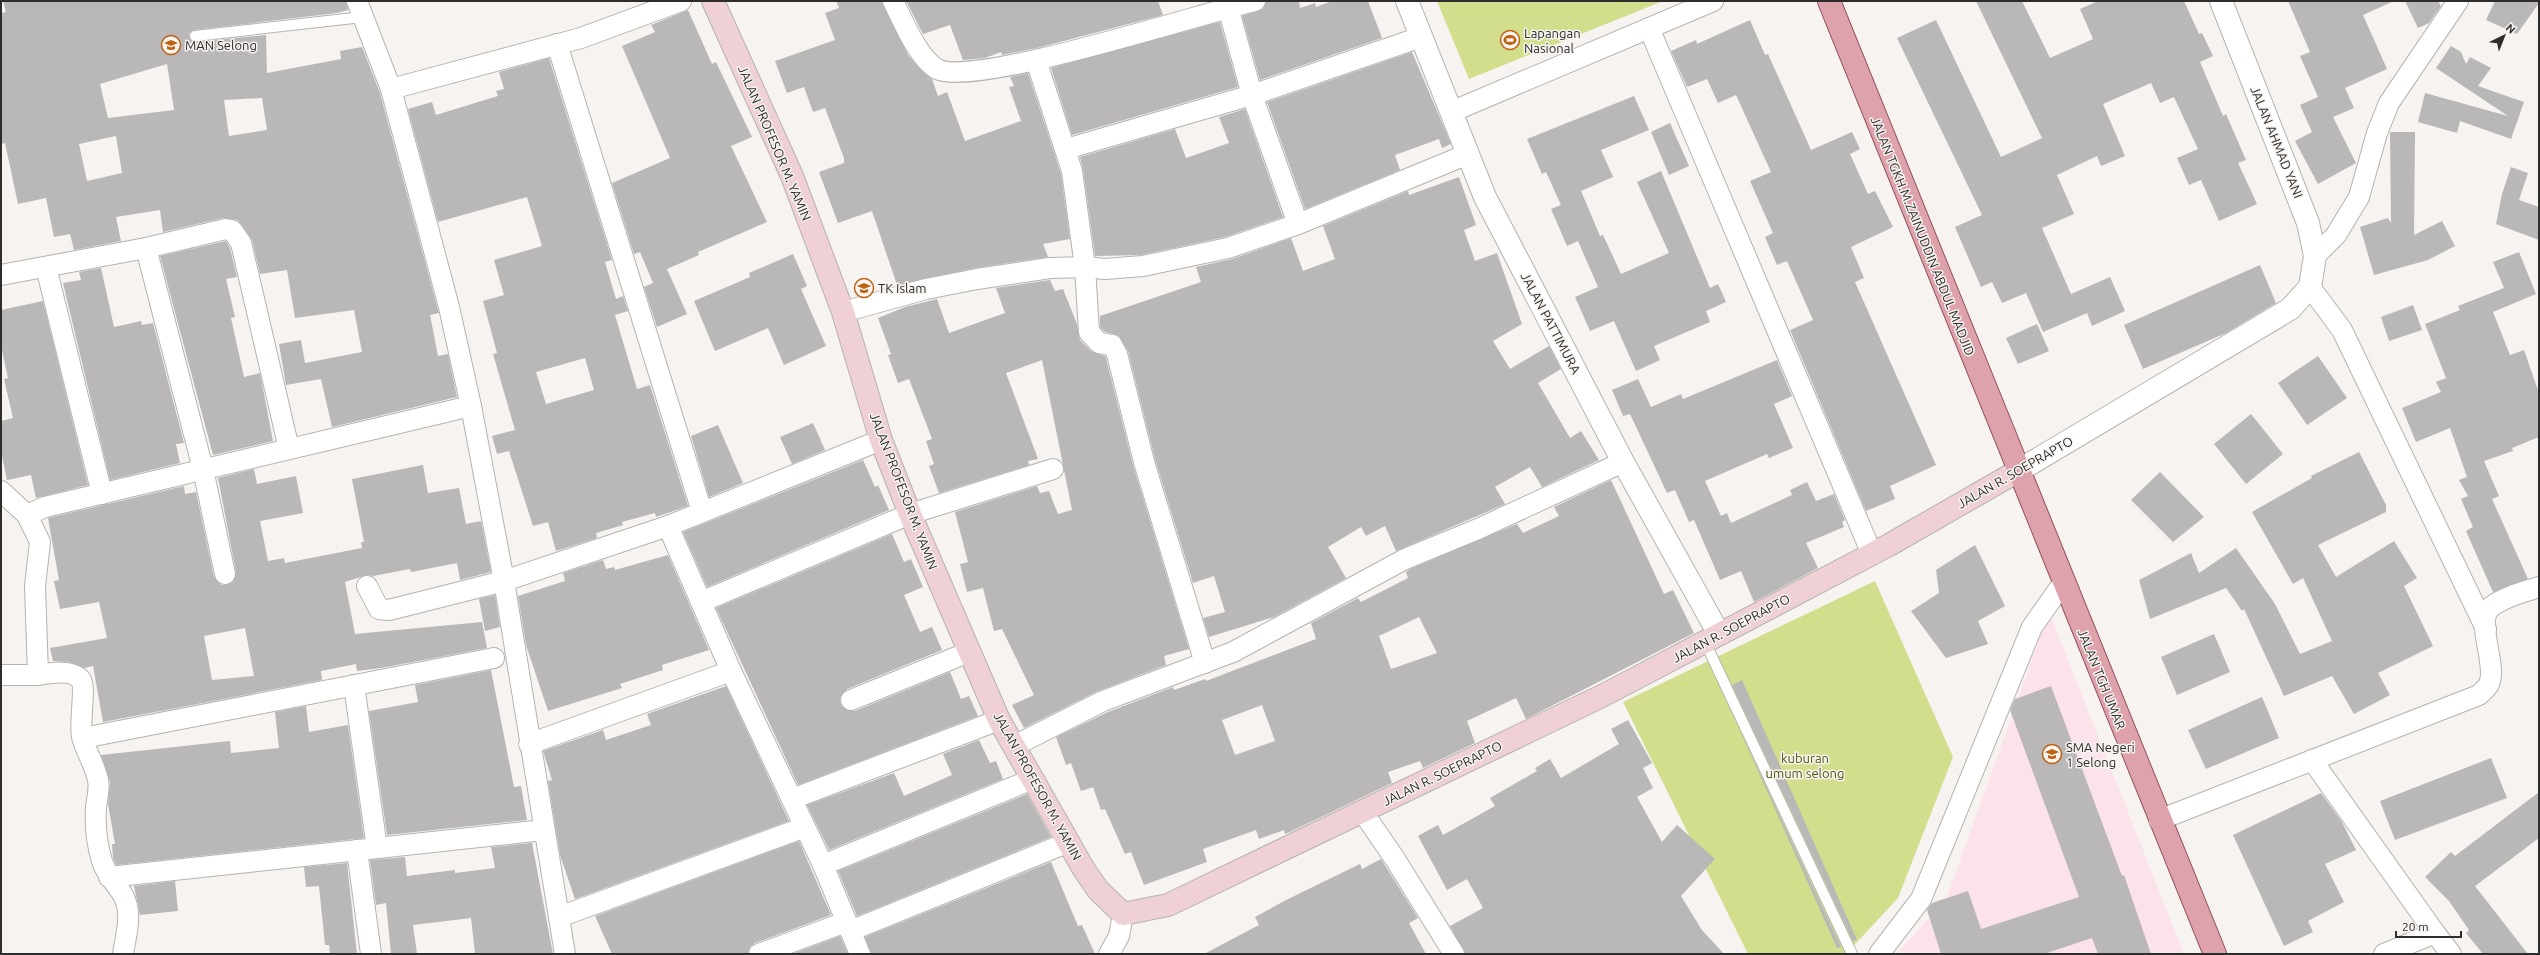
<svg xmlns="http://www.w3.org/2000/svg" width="2540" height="955" font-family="Ubuntu,sans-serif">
	<rect width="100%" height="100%" fill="#f6f3f0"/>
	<polygon fill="#fce2ea" points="2049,612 2184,954 1897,954 1947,897"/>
	<g fill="#d2de8c">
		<polygon points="1437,1 1663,1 1469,79"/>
		<polygon points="1875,581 1953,757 1898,898 1846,954 1748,954 1623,702"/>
	</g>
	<g fill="#bab7b9" fill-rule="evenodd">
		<path d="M3,1H346L348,10L337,13L194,30L189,33V37L196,42L266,35L267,73L341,59L340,51L362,47L380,93L438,310L439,313L430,315L438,356L448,354L457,397L332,427L321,379L286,385L279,344L301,340L305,363L362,352L354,310L295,318L287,270L260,274L252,240L238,220L223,218L163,232L160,210L116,217L121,241L74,250L70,234L54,237L46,198L18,204L5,143L1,144V13L6,12ZM167,64L174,110L108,118L100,84ZM262,98L267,130L229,136L224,100ZM116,136L122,173L87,181L79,144Z"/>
		<polygon points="836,1 882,1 908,55 922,71 932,79 938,96 947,92 965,141 1021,121 1009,87 1014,86 1010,77 1028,73 1061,174 1070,239 1043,244 1048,257 975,268 897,285 872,211 838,223 819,172 844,163 844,158 825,108 813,112 804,87 787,93 775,61 835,40 825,13 839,8"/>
		<polygon points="906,1 1158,1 1163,15 1037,48 1002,55 1001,52 985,58 963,60 950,25 923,34"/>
		<polygon points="1266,1 1299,1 1300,8 1315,3 1316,7 1332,1 1368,1 1382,38 1260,80 1242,16 1263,9"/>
		<polygon points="1976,1 2022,1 2050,58 2093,39 2080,9 2098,1 2184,1 2199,34 2202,33 2213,56 2200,62 2223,116 2226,114 2246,160 2238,163 2257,204 2219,221 2201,180 2189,185 2177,158 2198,149 2174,97 2160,103 2151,83 2103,104 2125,156 2101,166 2097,156 2057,175 2074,214 2042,228 2071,294 2110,277 2125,311 2092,326 2087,313 2043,332 2026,293 2002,303 1992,282 1981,287 1955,227 1982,215 1897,38 1936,20 2001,157 2042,138"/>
		<polygon points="2288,1 2394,1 2363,15 2387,69 2345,88 2354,108 2333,117 2356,163 2318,184 2295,141 2312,132 2300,105 2318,97 2300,56 2310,52"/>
		<polygon points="2405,1 2438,1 2441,6 2429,23 2418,28"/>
		<polygon points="2495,1 2539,1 2539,3 2517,34 2486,20"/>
		<polygon points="688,10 712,64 716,62 752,137 731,146 767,222 698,252 699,255 667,269 687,314 657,327 644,287 653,283 640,252 634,254 612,183 670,158 622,46 655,32 651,25"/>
		<polygon points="1750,20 1765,55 1768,54 1811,150 1852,132 1860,149 1850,154 1868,194 1875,191 1893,227 1851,247 1864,278 1855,282 1936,465 1890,486 1895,499 1866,511 1790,330 1813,320 1787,261 1777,265 1765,237 1773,233 1750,181 1771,172 1736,95 1718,103 1707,79 1687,87 1671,51 1696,40 1697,44"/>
		<polygon points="1220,22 1238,87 1072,135 1051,68"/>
		<polygon points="2451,46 2461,52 2466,64 2470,57 2491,68 2478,86 2524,102 2511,139 2460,121 2457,133 2418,122 2425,93 2508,116 2436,68"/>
		<polygon points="1412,52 1451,144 1442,148 1439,139 1395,155 1400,170 1305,209 1267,102"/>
		<path d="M549,58L612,260L605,262L616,299L623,296L628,311L615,315L637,389L650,385L688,506L656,517L655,513L622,522L623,525L596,533L597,538L556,551L548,522L533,526L509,451L497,454L492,436L515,430L493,354L497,353L483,301L504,295L494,260L542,246L527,197L438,222L408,109L432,102L436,115L498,96L496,91L504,89L499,72ZM585,358L594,390L546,404L536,372Z"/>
		<polygon points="1634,96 1649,130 1601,150 1613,177 1581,191 1600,236 1603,235 1621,274 1669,253 1637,182 1661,171 1710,288 1718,284 1726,302 1706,311 1710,322 1654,346 1660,360 1636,371 1614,321 1590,331 1575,297 1598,287 1578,241 1567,246 1551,209 1561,205 1546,172 1542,174 1527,139"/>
		<polygon points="1245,109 1283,217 1225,237 1141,255 1095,256 1083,169 1080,157 1175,129 1186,158 1229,143 1219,117"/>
		<polygon points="1670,123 1689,166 1669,175 1651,132"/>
		<polygon points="2390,132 2415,132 2414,235 2442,221 2455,246 2428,260 2374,275 2360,227 2388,218 2391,223"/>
		<polygon points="2511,167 2528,173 2519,200 2539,207 2539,240 2496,224 2502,194"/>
		<polygon points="1459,177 1476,225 1464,230 1475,261 1497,253 1522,324 1493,341 1510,369 1549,346 1561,369 1538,383 1570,438 1581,431 1599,460 1542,487 1530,467 1495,487 1505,504 1396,551 1385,526 1366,536 1361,527 1328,547 1346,578 1274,617 1209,637 1203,618 1225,612 1214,576 1193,583 1155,459 1128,351 1119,336 1105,332 1100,327 1100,316 1201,282 1196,267 1232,259 1291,238 1303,271 1335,259 1323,226 1408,191 1409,195"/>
		<polygon points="226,241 230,248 237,277 226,279 235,317 231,318 244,377 260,373 273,441 213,455 160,256"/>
		<polygon points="2519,252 2536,294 2493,312 2510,355 2524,350 2539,393 2539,437 2512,448 2513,451 2484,461 2499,496 2492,499 2528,579 2493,592 2466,531 2473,527 2461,499 2468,496 2459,480 2467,477 2450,428 2416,442 2402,408 2441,392 2436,382 2446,378 2425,324 2460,310 2458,306 2504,288 2493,262"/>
		<polygon points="793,254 807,286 801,289 826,346 784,365 768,328 715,351 694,301 750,277 749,273"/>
		<polygon points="2260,265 2276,303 2226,333 2143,369 2124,325"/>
		<polygon points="101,268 114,327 141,321 142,325 153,323 184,443 176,444 180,463 110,480 63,283 81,280 79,272"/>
		<polygon points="1050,280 1055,291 1063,289 1077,324 1080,340 1091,351 1105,356 1106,358 1133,465 1189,649 1164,656 1166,665 1098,691 1024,728 1012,705 1034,695 1002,629 994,631 983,588 967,592 960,564 968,562 955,512 1037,486 1040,493 1049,491 1058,514 1072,510 1042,360 1006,373 1038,459 1028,461 1029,465 939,493 929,466 934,464 926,441 932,439 909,379 898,383 888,355 891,354 878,318 905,307 937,299 949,333 1005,313 996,288"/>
		<polygon points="43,301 88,485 36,498 31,475 7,480 1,451 1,421 13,418 4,379 8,378 1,346 1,310"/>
		<polygon points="2413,305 2422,330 2389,341 2381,317"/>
		<polygon points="2037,324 2049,351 2018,364 2006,338"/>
		<polygon points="2318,356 2347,398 2307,425 2278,383"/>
		<polygon points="1777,360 1792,396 1774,404 1793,448 1769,458 1767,454 1705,481 1721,516 1727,513 1731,523 1792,495 1790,490 1807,482 1816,501 1834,494 1845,520 1842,522 1844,527 1806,543 1818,568 1754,602 1741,571 1720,580 1694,520 1689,522 1675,490 1667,493 1630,414 1623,416 1612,390 1638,379 1651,407 1681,394 1683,399"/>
		<polygon points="2251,414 2283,454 2246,484 2214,444"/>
		<polygon points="813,423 825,450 792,464 780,437"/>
		<polygon points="718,425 743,483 709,497 691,436"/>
		<polygon points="2359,452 2386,505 2386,512 2318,545 2336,577 2394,541 2417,578 2404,586 2433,646 2378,673 2390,695 2354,714 2332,676 2284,696 2244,609 2242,611 2226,588 2150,619 2139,580 2191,553 2199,573 2236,548 2275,604 2300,654 2332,641 2303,578 2293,584 2252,512 2312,478 2311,476"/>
		<polygon points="863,460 875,487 878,485 889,510 707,587 683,532"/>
		<path d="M423,465L428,493L459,488L466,524L481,521L491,572L460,580L457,563L411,572L410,569L373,576L367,575L345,582L355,634L482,622L487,648L381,668L357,671L356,664L321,671L322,680L103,722L93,666L84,668L69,662L53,661L50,648L107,638L99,602L60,609L54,581L59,580L48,518L184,486L185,494L196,492L214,577L221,585H227L233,582L236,572L218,478L254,469L257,484L296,476L303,513L260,521L268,561L284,558L285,563L362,548L361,542H364L352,479ZM245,628L254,676L212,680L204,636Z"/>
		<polygon points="2160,472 2204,517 2173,542 2131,500"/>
		<path d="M1611,480L1664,594L1673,590L1694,633L1526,719L1516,698L1467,721L1475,743L1423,768L1420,761L1388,772L1392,783L1290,832L1285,834L1284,830L1259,839L1256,830L1203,849L1207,862L1144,885L1131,852L1125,854L1105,809L1101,810L1093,787L1081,791L1071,763L1066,765L1056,737L1108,712L1173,687L1174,690L1205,679L1206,681L1316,639L1311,623L1358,598L1361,602L1408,578L1406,572L1410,569L1517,524L1523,533L1559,516L1554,507ZM1419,617L1437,653L1391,669L1379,636ZM1262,705L1275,741L1235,755L1222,720Z"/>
		<polygon points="892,534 904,562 911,559 923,587 904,595 920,632 932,627 942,650 847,689 840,698 841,705 849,711 855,711 950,672 961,699 969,696 978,716 798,785 716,608"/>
		<polygon points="1975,545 2005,606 1978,621 1988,644 1946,658 1911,611 1939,593 1936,570"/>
		<polygon points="668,555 709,650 662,665 663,670 620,684 622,688 548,711 526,645 518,596 565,581 563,573 603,560 606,569 614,567 615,570"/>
		<polygon points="495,595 500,627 485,631 479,599"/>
		<polygon points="2214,634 2230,672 2177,695 2161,657"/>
		<polygon points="491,670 514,787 521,786 527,820 387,835 369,711 418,702 415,685"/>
		<polygon points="1742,680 1857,940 1853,941 1732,685"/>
		<polygon points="726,686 789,821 575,899 560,855 548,781 552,780 543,751 603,730 606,740 651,725 647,714"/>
		<polygon points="2051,686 2122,876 2124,875 2151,954 2098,954 2092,938 2044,954 1941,954 1927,910 1932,903 1968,891 1981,929 2079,897 2010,710 2015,699"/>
		<polygon points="2262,697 2279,738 2206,769 2188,730"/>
		<polygon points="306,706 309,732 348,725 364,838 116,865 113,858 112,844 115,844 108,804 110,782 101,755 230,741 231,753 279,748 275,712"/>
		<polygon points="1628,720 1652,763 1643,768 1653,788 1637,797 1662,842 1677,825 1715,859 1681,896 1702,930 1724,954 1465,954 1450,926 1483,908 1467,879 1447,890 1418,836 1438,825 1443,835 1495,806 1490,798 1537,771 1535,768 1550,759 1561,778 1619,744 1611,729"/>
		<polygon points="1740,731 1841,947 1837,948"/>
		<polygon points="979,740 990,763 996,761 1003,779 829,850 807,805 894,773 904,796 952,775 943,754"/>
		<polygon points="2491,758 2507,798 2395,840 2380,801"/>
		<polygon points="2539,792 2539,838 2475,886 2528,954 2483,954 2466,933 2469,930 2449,901 2425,877 2451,852 2455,856"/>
		<polygon points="2321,793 2342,822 2356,850 2325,864 2344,902 2308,921 2313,932 2284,946 2233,835"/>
		<polygon points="1027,794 1051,837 857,916 838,871"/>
		<polygon points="799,841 831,915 755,943 750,947 748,954 612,954 595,916"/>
		<polygon points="532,843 553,954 475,954 471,918 413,925 417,954 391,954 386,903 376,905 370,860 405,857 407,876 455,870 455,873 495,868 491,847"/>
		<polygon points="1381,859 1418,918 1409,923 1426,954 1204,954 1259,925 1255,917 1286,900 1360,864 1362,869"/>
		<polygon points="1051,862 1078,926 1082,925 1095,954 871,954 865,937"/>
		<polygon points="347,863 357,954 330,954 329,945 325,945 319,886 306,887 304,867"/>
		<polygon points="175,881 178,911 140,915 134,886"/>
		<polygon points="840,936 848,954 792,954"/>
	</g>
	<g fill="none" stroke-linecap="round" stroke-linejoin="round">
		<g stroke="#b5b3af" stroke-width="12">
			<g id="service">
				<polyline points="195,36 363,17"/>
				<polyline points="1705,642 1852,954"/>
			</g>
		</g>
		<g stroke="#b5b3af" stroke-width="22">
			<g id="minor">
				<polyline points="357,1 391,89 449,307 471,406 504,581 668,526 881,440"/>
				<path d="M893,1C903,21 918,58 937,69C973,88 1203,13 1255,1"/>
				<polyline points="1228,7 1252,95 1298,224"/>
				<polyline points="1649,28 1872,554"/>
				<polyline points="557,44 702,512"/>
				<polyline points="1036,60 1072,171 1085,267 1089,332 1099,343 1112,345 1117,354 1144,462 1205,663"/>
				<polyline points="391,89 581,38 681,1"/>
				<polyline points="1451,112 1713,1"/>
				<polyline points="1066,149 1252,95 1421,37"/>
				<polyline points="146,248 203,469 225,574"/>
				<polyline points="2315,256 2336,235 2359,197 2377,133 2389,103 2458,1"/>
				<polyline points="46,267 102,494"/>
				<polyline points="1,275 146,248 226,229 232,230 241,243 289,449"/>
				<polyline points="2310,287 2342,330 2486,629"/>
				<polyline points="843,312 926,289 977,279 1050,268 1085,267 1105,269 1143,266 1228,248 1298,224 1468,154"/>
				<path d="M1,491L27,515L40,542L35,586L38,675C49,673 73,669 81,680C86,688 79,723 82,737C86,752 95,765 98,780C100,789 97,798 96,807C95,824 97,845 102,861C106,875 116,883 123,895C133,913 126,935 123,954"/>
				<polyline points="27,515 45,507 471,406"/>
				<polyline points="668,526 731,671 823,865 860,954"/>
				<polyline points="367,586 379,609 389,610 504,581 565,954"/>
				<polyline points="701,602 910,514 1053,469"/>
				<polyline points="1,675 38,675"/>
				<polyline points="354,685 377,848"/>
				<polyline points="851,700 969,652"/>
				<polyline points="83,738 494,658"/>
				<polyline points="529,744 731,671"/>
				<polyline points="1014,746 1103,701 1233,652 1405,559 1478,529 1623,462"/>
				<polyline points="2312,760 2435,933"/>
				<polyline points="792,799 999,720"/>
				<polyline points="1362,811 1395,859 1454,954"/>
				<path d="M2159,820L2479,695C2482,692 2487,688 2489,684C2498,665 2474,620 2491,607C2503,597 2524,592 2539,587"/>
				<polyline points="357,850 371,954"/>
				<polyline points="823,865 1033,779"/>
				<polyline points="109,877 544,830"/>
				<polyline points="559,917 805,827"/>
				<polyline points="850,931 1069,842"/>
				<polyline points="759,954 846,922"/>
				<polyline points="1109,954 1119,936 1123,914"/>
				<polyline points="1879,954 1921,899 2032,627 2063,583"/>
				<polyline points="2384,954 2435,933 2451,954"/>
			</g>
		</g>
		<g stroke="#b5b3af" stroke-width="24">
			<g id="tertiary">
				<polyline points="1407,1 1485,197 1623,462 1719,634"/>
				<polyline points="2018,471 2290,309 2310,287 2315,256 2308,223 2221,1"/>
			</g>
		</g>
		<g stroke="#b5b3af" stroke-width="24">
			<polyline id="secondary" points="713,1 792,176 843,312 881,440 910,514 999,720 1083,868 1098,890 1123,914 1168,905 1604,695 1889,545 2018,471"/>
		</g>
		<g stroke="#91515b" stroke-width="24">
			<polyline id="primary" points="1829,1 2215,954"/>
		</g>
		<use href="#service" stroke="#fff" stroke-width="10"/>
		<use href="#minor" stroke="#fff" stroke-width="20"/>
		<use href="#tertiary" stroke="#fff" stroke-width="22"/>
		<use href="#secondary" stroke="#eed0d5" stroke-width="22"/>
		<use href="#primary" stroke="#dda2ac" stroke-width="22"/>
	</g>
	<defs>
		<g id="stadium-ring" transform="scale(1)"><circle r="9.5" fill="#f6f3f0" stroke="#be6211" stroke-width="1.5"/><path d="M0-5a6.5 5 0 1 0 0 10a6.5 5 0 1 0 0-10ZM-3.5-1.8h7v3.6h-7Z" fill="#be6211"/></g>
		<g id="school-ring" transform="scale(1)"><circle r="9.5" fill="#f6f3f0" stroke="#be6211" stroke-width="1.5"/><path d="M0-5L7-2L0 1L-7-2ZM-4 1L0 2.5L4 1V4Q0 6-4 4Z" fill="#be6211"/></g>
	</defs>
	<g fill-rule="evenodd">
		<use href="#stadium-ring" x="1510" y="40"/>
		<use href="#school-ring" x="171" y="45"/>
		<use href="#school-ring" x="864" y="288"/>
		<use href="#school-ring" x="2052" y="754"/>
	</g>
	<g text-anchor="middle" stroke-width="3" stroke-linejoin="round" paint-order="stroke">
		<g font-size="13" fill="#2e2d2c" stroke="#f6f3f0" text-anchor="start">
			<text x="1524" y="38">Lapangan<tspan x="1524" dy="15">Nasional</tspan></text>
			<text x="185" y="50">MAN Selong</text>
			<text x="878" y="293">TK Islam</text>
			<text x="2066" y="752">SMA Negeri<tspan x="2066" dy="15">1 Selong</tspan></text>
		</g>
		<g font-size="13" fill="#2e2d2c" stroke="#f6f3f0">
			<text transform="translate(2277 142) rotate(68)" y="5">JALAN AHMAD YANI</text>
			<text transform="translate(775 143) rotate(67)" y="5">JALAN PROFESOR M. YAMIN</text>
			<text transform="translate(1923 236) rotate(68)" y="5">JALAN TGKH.M.ZAINUDDIN ABDUL MADJID</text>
			<text transform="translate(1551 323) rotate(62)" y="5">JALAN PATTIMURA</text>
			<text transform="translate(2015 472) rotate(-30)" y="5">JALAN R. SOEPRAPTO</text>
			<text transform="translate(904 491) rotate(69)" y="5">JALAN PROFESOR M. YAMIN</text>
			<text transform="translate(1731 628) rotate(-28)" y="5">JALAN R. SOEPRAPTO</text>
			<text transform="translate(2102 679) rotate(68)" y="5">JALAN TGH UMAR</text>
			<text transform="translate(1442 773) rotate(-26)" y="5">JALAN R. SOEPRAPTO</text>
			<text transform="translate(1038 786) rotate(61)" y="5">JALAN PROFESOR M. YAMIN</text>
		</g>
		<g font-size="13" fill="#505710" stroke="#f6f3f0">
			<text x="1805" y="763">kuburan<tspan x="1805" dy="15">umum selong</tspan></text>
		</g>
	</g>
	<rect width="2540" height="955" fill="none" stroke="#2e2d2c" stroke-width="4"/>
	<g transform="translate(2504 36) rotate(43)" stroke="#f6f3f0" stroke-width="3" paint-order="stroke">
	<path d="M0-3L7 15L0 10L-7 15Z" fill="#2e2d2c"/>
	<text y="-6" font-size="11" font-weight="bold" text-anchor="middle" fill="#2e2d2c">N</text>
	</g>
	<path d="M2396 931v6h65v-6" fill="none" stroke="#2e2d2c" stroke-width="2"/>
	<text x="2402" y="931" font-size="12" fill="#2e2d2c" stroke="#f6f3f0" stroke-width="3" paint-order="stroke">20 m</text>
</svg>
